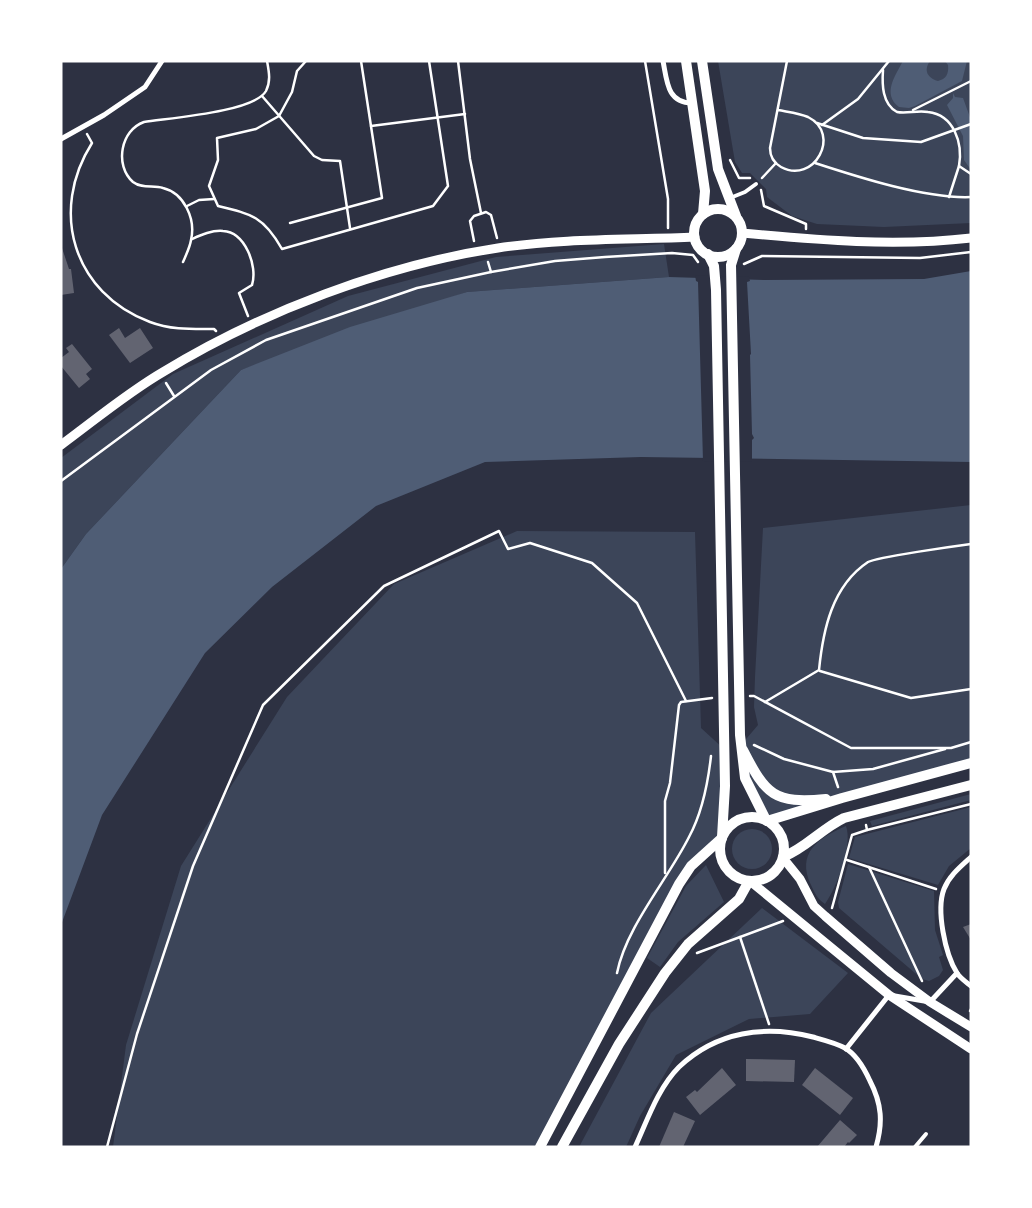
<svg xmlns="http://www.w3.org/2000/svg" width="1032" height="1208" font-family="'Fira Sans Condensed',sans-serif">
	<rect width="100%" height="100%" fill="#2d3142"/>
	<g fill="#3c4559">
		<polygon points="718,61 971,61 971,223 884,227 817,224 792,216 767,197 766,189 750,173 742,173 735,162"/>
		<polygon points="664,244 669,277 467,292 241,370 86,534 61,569 61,458 173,374 348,296 496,257"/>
		<polygon points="971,505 971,763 766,820 745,778 741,745 758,725 754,707 755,677 763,528"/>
		<polygon points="517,531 695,532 701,728 724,749 722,837 691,866 540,1147 113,1147 126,1045 181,866 287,697 394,584"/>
		<polygon points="971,794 971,800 872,826 870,821"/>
		<polygon points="971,807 971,848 949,866 938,885 849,858 855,837"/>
		<path d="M846,826C853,846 837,887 825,904C817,899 815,893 811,885C796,853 818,838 846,826Z"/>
		<circle cx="752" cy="849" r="20"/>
		<polygon points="848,864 934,891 935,930 943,955 939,957 943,970 939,976 929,981 922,979 839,908 838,902"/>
		<polygon points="706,865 724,902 678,942 660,967 647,958 686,886"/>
		<polygon points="762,908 848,973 810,1014 749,1019 676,1055 640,1116 626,1147 579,1147 651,1013"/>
	</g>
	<g fill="#4f5d75">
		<path d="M903,61H930C923,71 928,78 938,81C946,79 949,74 948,65L945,61H967L962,81L915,106L909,108L899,107C882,94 895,76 903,61Z"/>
		<polygon points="953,93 955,97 963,98 971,120 971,170 964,160 963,136 947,105 953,98"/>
		<polygon points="971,271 971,462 641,457 485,462 376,506 272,587 205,653 102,815 61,925 61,569 86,534 241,370 350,327 467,292 669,277 764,280 924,279"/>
	</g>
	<polygon fill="#2d3142" points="695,275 749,277 750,281 747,282 751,354 750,355 752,434 754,438 752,440 752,462 703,461 698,282 696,281"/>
	<g fill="#626471">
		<polygon points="61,245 69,269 71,269 74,293 61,295"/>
		<polygon points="119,328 125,338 140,328 153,348 130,363 109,335"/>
		<polygon points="72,344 92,369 86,374 90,379 79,388 61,366 61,358 69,352 66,348"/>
		<polygon points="971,924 971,940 963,927"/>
		<polygon points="746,1059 795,1060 794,1082 746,1081"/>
		<polygon points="722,1068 736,1085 700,1115 686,1097 695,1090 697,1092"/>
		<polygon points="815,1068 853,1098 840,1115 802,1085"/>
		<polygon points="674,1112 695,1121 683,1147 659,1147"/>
		<polygon points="840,1120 857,1135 849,1143 848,1142 844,1147 817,1147"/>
	</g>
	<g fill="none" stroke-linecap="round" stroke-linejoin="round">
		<g stroke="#fff" stroke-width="2.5">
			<path d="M306,61L297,71L292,92L279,116L256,129L217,138L218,160L209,186L218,206C252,214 264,217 282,249L433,206L448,186L429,61"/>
			<polyline points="458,61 470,159 481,213"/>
			<polyline points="645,61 668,199 668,228"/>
			<path d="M883,70C882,84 882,104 897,112C907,114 917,110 928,112C954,115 963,143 959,166L971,174"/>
			<polyline points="262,96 314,156 322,160 340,161 350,228"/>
			<path d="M778,110C788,112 799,113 808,117C842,134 814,185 781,167C774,163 770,156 770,148L787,61"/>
			<polyline points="913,110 971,81"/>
			<polyline points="817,123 863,138 921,142 971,124"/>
			<polyline points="822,125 858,99 889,61"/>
			<polyline points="371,126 465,114"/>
			<path d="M87,134L92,143C49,211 73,293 150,322C171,330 192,329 214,329L216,331"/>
			<polyline points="730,160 739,178 750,178"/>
			<path d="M815,163C858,177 926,199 971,197"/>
			<polyline points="762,178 776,163"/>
			<polyline points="761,190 764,206 806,224 806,229"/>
			<polyline points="949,197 959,166"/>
			<polyline points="187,206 199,200 214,199"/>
			<polyline points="290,223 382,198 361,61"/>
			<path d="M192,239C201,235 212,230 223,231C245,232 258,266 252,285L239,293L248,316"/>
			<polyline points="474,241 470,221 474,216 486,212 491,215 497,238"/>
			<path d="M183,262C186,255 190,247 191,240C196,219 184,193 163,188C153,185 142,189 133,182C114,165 121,130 144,122C169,118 254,112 266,91C271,81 269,72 267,61"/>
			<polyline points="488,262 491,272"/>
			<polyline points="744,264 762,256 920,258 971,252"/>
			<polyline points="166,383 174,396"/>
			<polyline points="61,481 211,370 266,340 417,288 491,272 555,261 605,257 672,253 693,255 698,262"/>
			<polyline points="820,671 911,698 971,689"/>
			<polyline points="750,696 754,696 851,748 950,748"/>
			<path d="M765,702L819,670C823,630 832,586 868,562C877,557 956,546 971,544"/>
			<polyline points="754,745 784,759 833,772 838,787"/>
			<polyline points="951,748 971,742"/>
			<polyline points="833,772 873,769 945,749"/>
			<polyline points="867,830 971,804"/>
			<polyline points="847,860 936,889"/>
			<polyline points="869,867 922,981"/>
			<polyline points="665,873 665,801 670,783 679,705 681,702 712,698"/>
			<polyline points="832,908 852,835 867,830 866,825"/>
			<polyline points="740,937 769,1024"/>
			<polyline points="697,953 783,921"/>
			<path d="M617,973C626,927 668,879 689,837C702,813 708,783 711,756"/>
			<polyline points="970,1011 971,1009"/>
			<polyline points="107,1147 137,1034 193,866 263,705 384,586 499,531 508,549 530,543 592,563 637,603 686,701"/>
		</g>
		<g stroke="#fff" stroke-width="4">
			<polyline points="730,198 745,192 756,184"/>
			<polyline points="915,1147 926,1134"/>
		</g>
		<g stroke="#fff" stroke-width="5">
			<path d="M663,61C667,81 667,103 692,103"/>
			<polyline points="61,139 104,115 145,87 162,61"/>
			<path d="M971,857C960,867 949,876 944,889C936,910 945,954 957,973C960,978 966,982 971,986"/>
			<polyline points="846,1049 889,995 930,1002 957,973"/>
			<path d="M635,1147C647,1121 658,1088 679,1067C717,1031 765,1025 813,1037C824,1040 836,1043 845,1048C857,1055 865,1070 870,1081C882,1104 883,1123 876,1147"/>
		</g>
		<g stroke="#fff" stroke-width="9">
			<path d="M742,233C818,240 895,247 971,238"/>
			<path d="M61,445C95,420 127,393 163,372C261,312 385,265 498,248C564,238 629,240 695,237"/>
			<polyline points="783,858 800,879 814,906 825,916 891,973 930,1002 971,1027"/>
			<polyline points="750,881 889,995 971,1049"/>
		</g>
		<g stroke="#fff" stroke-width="10">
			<polyline points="686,61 705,191 703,214"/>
			<polyline points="702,61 718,169 736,216"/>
			<circle cx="718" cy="233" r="24"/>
			<polyline points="736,249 731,265 740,735 745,778 766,820"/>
			<polyline points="708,254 714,266 716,290 725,786 722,837"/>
			<path d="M743,750C766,795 774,804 826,799"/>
			<circle cx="752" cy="849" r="32"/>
			<polyline points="767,821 842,798 971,763"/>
			<path d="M783,857C806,848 821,829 844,818L971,785"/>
			<polyline points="540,1147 679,884 691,866 722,838"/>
			<polyline points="562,1147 619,1044 665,973 688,944 739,899 749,881"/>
		</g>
	</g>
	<rect width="1032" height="1208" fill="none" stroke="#ffffff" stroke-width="125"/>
</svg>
